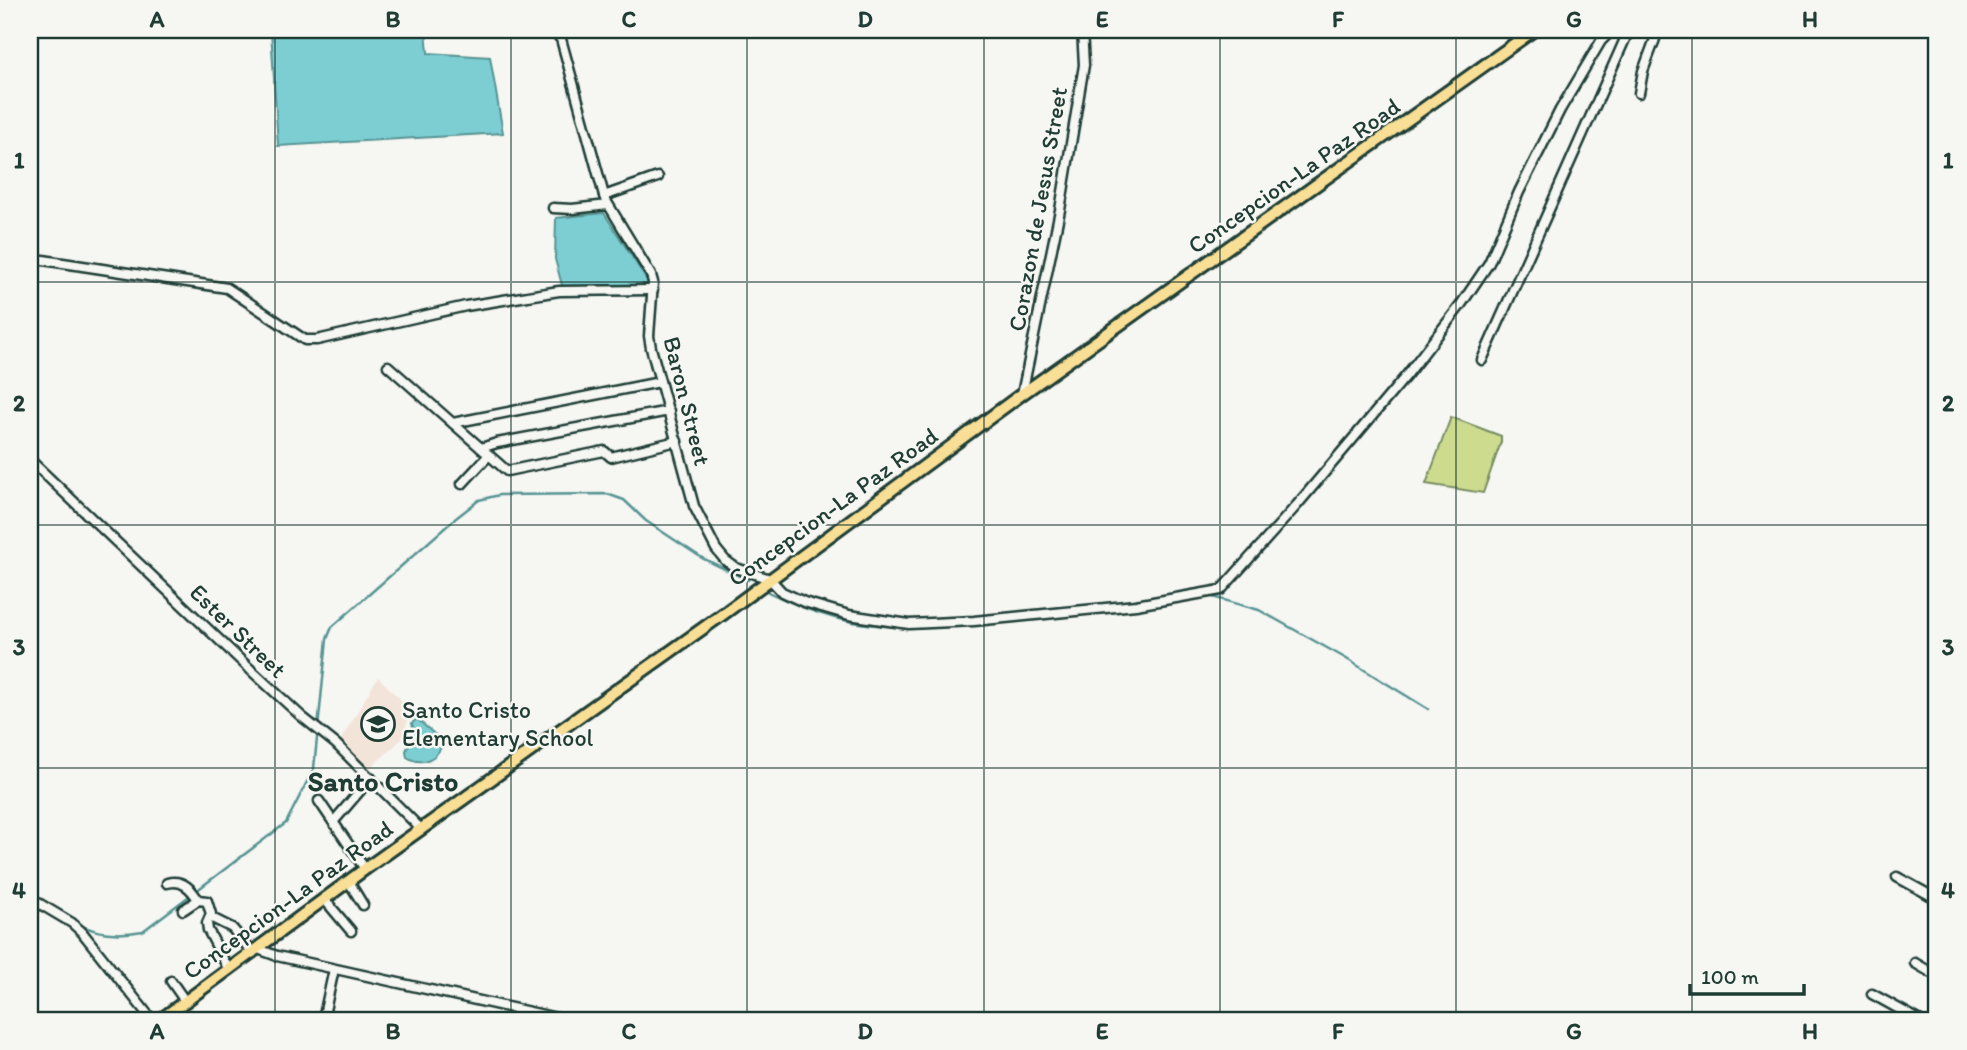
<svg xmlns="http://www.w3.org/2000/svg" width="1967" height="1050" font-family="Itim,sans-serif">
	<rect width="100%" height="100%" fill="#f6f6f2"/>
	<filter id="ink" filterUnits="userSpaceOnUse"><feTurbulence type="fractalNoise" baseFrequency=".0143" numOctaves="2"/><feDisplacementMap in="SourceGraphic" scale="14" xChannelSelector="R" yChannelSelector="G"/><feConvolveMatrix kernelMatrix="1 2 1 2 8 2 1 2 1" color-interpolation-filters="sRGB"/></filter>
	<g filter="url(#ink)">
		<polygon fill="#f3e4d9" points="378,677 411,710 402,739 367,771 339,743"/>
		<polygon fill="#ccdb8e" stroke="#768c61" stroke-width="2" points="1451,417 1501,436 1501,442 1483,493 1426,484"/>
		<g fill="#7dced3" stroke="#579493" stroke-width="2">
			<polygon points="271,30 426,30 428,53 490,57 503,133 278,146"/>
			<polygon points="604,213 650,285 563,289 555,259 556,218"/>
			<path d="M417,719L439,738L442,745C436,760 421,766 407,757L406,751L414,733L412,723Z"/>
		</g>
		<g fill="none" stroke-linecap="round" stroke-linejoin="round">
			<g stroke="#579493" stroke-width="2.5">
				<path d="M768,592C817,616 850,625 904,627"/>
				<polyline points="1209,596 1259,610 1345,658 1428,709"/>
				<polyline points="994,623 1054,617"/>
				<polyline points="917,627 963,625"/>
				<path d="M77,923C97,935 121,935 143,931L286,823L314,768L327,639L332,627L456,518L479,500L499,495L607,494L624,500L646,521L702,558L748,580"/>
			</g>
			<g stroke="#1f3d34" stroke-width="13">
				<g id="minor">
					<polyline points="545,30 555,33 561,39 605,199 651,275 653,282 649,336 651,348 694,506 716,549 725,560 736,568 770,579 782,592 804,602 849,615 909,624 974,621 1136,605 1221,590 1297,505 1406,376 1460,306 1489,263 1519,192 1560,110 1601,41 1612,30"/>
					<polyline points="788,31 806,30"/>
					<polyline points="1639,93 1643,71 1655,39 1652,33 1640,30"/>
					<polyline points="604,196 658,177"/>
					<polyline points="553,208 572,209 608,205"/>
					<polyline points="30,258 227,288 305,340 317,340 466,306 559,291 653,290"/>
					<polyline points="1482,360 1629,30"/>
					<polyline points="388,366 507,471 604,451 611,457 677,441"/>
					<polyline points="1022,394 1060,210 1084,65 1082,30"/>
					<polyline points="453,423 660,382"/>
					<polyline points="481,448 497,443 669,411"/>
					<polyline points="30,460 253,672 301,716 336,744 421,829"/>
					<polyline points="462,484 489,455"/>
					<polyline points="319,801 365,869"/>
					<polyline points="334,821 371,778"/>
					<polyline points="1897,877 1937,899"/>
					<polyline points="349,882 363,905"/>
					<path d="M167,883C182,879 191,888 198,900"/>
					<polyline points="30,898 72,923 82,932 152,1020"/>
					<polyline points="325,900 351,931"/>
					<polyline points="183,910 198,900 207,901 211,914 207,923 208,930 229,970"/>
					<polyline points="210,917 232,928 253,953"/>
					<polyline points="258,949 277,956 566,1020"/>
					<polyline points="1915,963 1932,973"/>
					<polyline points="171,981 185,1001"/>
					<polyline points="1872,994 1919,1020"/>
					<polyline points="323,1020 334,969"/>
					<polyline points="1934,1020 1937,1014"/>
				</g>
			</g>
			<g stroke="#1f3d34" stroke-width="16">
				<polyline id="major" points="160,1020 365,869 726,612 1022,394 1534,30"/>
			</g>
			<use href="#minor" stroke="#f6f6f2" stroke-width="8"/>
			<use href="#major" stroke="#f9df96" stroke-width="10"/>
		</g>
	</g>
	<path fill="none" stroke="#1f3d34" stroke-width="2" stroke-opacity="0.55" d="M275,30V1020M511,30V1020M747,30V1020M984,30V1020M1220,30V1020M1456,30V1020M1692,30V1020M30,282H1937M30,525H1937M30,768H1937"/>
	<defs>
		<g id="school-ring" transform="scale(1.75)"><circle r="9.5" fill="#f6f6f2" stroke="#1f3d34" stroke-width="1.5"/><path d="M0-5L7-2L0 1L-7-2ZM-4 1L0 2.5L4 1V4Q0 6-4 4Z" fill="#1f3d34"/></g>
	</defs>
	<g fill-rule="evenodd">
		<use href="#school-ring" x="378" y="724"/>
	</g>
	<g text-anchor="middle" stroke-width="5" stroke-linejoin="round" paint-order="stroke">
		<g font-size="24" fill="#1f3d34" stroke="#f6f6f2">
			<text transform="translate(1294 176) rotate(-35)" y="8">Concepcion-La Paz Road</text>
			<text transform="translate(1038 209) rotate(-80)" y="8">Corazon de Jesus Street</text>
			<text transform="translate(687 401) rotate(76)" y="8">Baron Street</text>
			<text transform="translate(833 507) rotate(-36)" y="8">Concepcion-La Paz Road</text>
			<text transform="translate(238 631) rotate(44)" y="8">Ester Street</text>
			<text transform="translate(288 900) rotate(-36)" y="8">Concepcion-La Paz Road</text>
		</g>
		<g font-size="24" fill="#1f3d34" stroke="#f6f6f2" text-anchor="start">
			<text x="402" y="718">Santo Cristo<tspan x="402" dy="28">Elementary School</tspan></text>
		</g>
		<g font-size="28" font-weight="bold" fill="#1f3d34" stroke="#f6f6f2">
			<text x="383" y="791">Santo Cristo</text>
		</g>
	</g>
	<rect width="1967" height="1050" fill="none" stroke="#f6f6f2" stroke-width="77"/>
	<path d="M1690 984v10h114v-10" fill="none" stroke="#1f3d34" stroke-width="3.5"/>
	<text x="1701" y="984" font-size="21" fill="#1f3d34" stroke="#f6f6f2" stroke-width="5" paint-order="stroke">100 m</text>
	<rect x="38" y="38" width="1890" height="974" fill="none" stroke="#1f3d34" stroke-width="2.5"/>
	<g font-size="23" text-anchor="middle" font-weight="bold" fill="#1f3d34">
		<text x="157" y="27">A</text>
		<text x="393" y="27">B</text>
		<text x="629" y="27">C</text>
		<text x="865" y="27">D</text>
		<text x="1102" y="27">E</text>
		<text x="1338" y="27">F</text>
		<text x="1574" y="27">G</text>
		<text x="1810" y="27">H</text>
		<text x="19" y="168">1</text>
		<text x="1948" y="168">1</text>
		<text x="19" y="411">2</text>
		<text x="1948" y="411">2</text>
		<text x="19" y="655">3</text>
		<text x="1948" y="655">3</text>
		<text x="19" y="898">4</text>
		<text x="1948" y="898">4</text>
		<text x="157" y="1039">A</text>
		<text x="393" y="1039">B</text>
		<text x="629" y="1039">C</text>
		<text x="865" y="1039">D</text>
		<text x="1102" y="1039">E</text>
		<text x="1338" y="1039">F</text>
		<text x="1574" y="1039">G</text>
		<text x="1810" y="1039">H</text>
	</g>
</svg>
